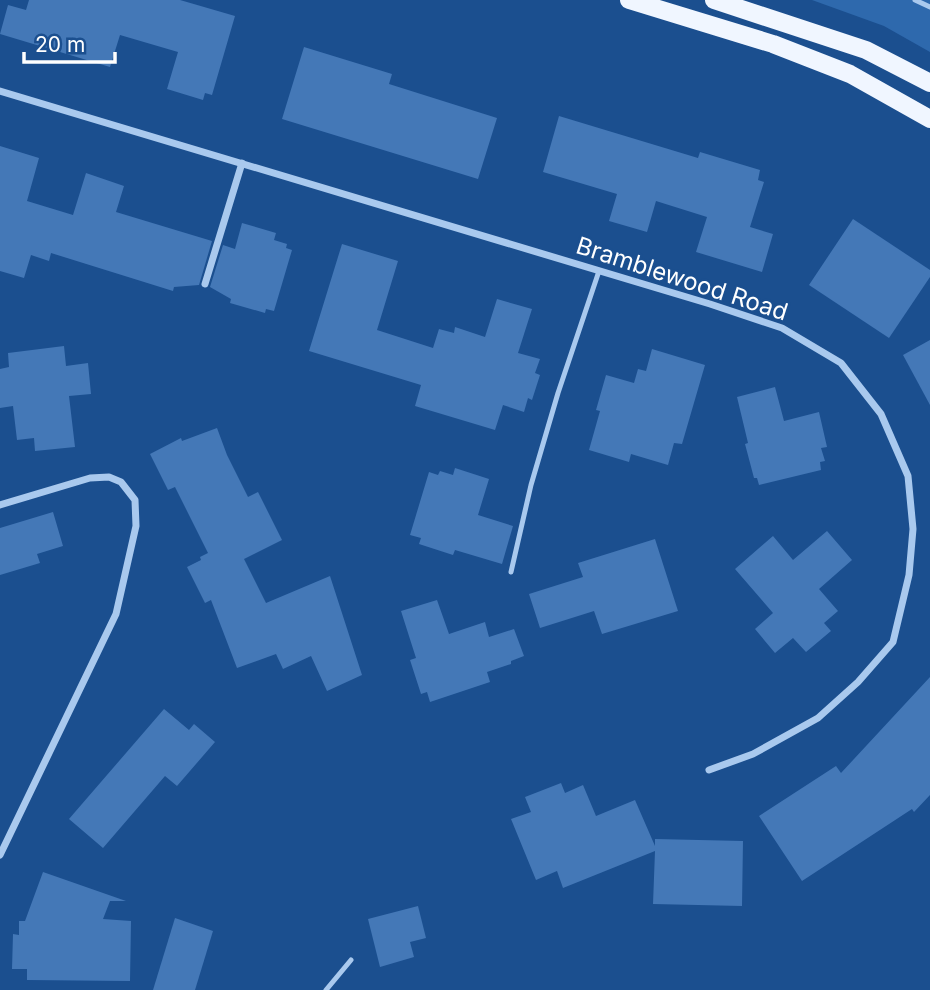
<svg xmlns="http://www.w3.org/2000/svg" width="930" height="990" font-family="Inter,sans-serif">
	<rect width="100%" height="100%" fill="#1b4f8f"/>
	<polygon fill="#2e69ad" points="812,0 930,0 930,52 884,26"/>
	<g fill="#4478b7">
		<polygon points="29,0 180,0 235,16 212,95 205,93 203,100 167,89 178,52 120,35 110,67 0,34 8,5 26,10"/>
		<polygon points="304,47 392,74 389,84 497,118 478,179 282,119"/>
		<polygon points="559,116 698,158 700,152 760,170 758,180 764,182 750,227 773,234 762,272 696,252 707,217 656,201 647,232 609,221 617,194 543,172"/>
		<polygon points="0,146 39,158 27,201 73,215 86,173 124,186 116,212 212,241 199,285 174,287 173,291 51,253 49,261 31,255 24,278 0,271"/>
		<polygon points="853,219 930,270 930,277 889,338 809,285"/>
		<polygon points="242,223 276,233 274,240 287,244 286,248 292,250 274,311 266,309 265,313 230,303 231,299 210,287 223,245 235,249"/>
		<polygon points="342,244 398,261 377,330 433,348 439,329 454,333 455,327 485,337 497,299 532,309 518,353 540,359 535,373 540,375 532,400 528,398 524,412 503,405 495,430 415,406 421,385 309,351"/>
		<polygon points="930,340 930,405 903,355"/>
		<polygon points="64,346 66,366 88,363 91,394 69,396 75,447 35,451 34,438 17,440 13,406 0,408 0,369 9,367 8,353"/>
		<polygon points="652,349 705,365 682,444 674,443 668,465 631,454 629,462 589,450 600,411 596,410 606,375 634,383 638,369 646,371"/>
		<polygon points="775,387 784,421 819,412 827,447 821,448 825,461 820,462 821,470 759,485 757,478 754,478 745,444 748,443 737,397"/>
		<polygon points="217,428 227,455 248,497 258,492 282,540 244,559 266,603 330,576 362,675 327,691 311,656 283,669 276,654 237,668 211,600 205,603 187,567 201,560 200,557 208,553 175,487 168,490 150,454 181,438 182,441"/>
		<polygon points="455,468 489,479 478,515 513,526 502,564 455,550 453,555 419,544 421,538 410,535 429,472 438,475 440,471 453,475"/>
		<polygon points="53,512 63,546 37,554 40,563 0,575 0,528"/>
		<polygon points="827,531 852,560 819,589 838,611 824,623 831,631 806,652 793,638 775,653 755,629 773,613 735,569 773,536 793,560"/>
		<polygon points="655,539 678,611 602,634 594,611 540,628 529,594 583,577 578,563"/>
		<polygon points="437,600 449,634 485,622 489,637 514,629 524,656 511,661 511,664 487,672 490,682 430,702 427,692 421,694 410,660 416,658 401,611"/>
		<polygon points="930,677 930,795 914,812 912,809 802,881 759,816 836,766 841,773"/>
		<polygon points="164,709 189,730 194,724 215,742 177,786 165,776 103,848 69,819"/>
		<polygon points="561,783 565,793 583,785 596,816 635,800 655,846 655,839 743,841 742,906 653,904 655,851 563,888 557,871 536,880 511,819 531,812 525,797"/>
		<polygon points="43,872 126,901 110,901 103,919 131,921 130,981 27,980 27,969 12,969 13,934 19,935 19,921 25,921"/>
		<polygon points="418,906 426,938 410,942 414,957 380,967 368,919"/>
		<polygon points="175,918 213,931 195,990 153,990"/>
	</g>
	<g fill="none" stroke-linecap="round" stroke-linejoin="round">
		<g stroke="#a9c9ee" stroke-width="5">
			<polyline points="915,0 930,7"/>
			<polyline points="511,572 531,485 558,393 599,271"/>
			<polyline points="326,990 351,960"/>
		</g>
		<g stroke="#a9c9ee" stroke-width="7">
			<polyline points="0,91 710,304 782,328 841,363 881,414 908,476 913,529 909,575 893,642 858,682 818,718 753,754 709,770"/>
			<polyline points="205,284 242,163"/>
			<polyline points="0,505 90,478 109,477 121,482 135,500 136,526 116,614 0,855"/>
		</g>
		<g stroke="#f0f6ff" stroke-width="18">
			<polyline points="629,0 773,44 850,74 930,119"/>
			<polyline points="714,0 866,50 930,83"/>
		</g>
	</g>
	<g text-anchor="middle" stroke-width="5" stroke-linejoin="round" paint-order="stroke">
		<g font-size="24" fill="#fff" stroke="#1b4f8f">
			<text transform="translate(682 279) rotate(18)" y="8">Bramblewood Road</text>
		</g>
	</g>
	<path d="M24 52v10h91v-10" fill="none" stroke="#ffffff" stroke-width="3.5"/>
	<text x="35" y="52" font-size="21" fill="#ffffff" stroke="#1b4f8f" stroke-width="5" paint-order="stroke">20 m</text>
</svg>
